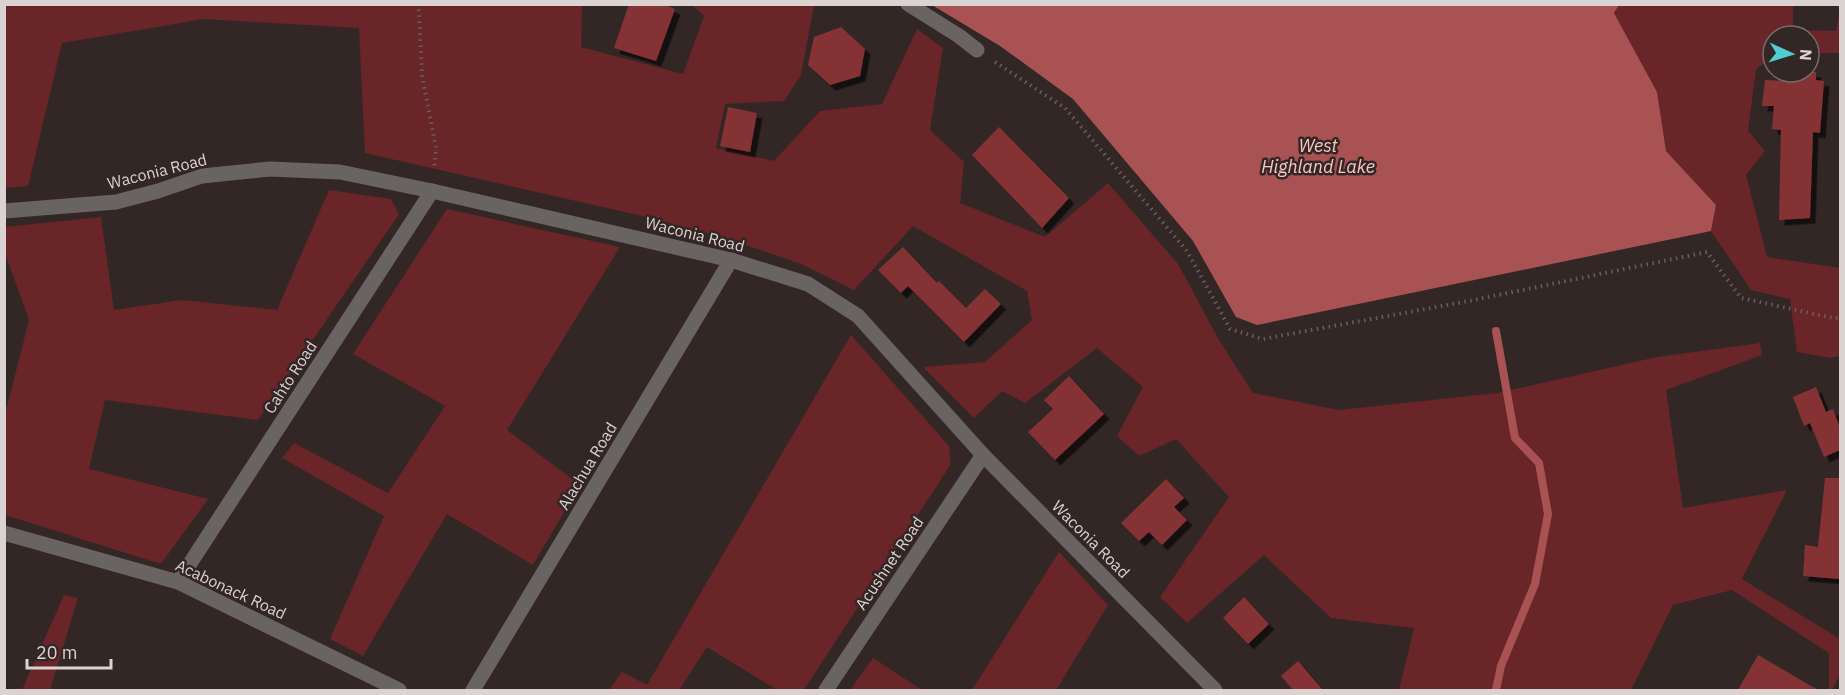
<svg xmlns="http://www.w3.org/2000/svg" width="1845" height="695" font-family="'IBM Plex Sans',sans-serif">
	<defs>
		<filter id="shadow"><feDropShadow dx="5.5" dy="5.5" stdDeviation="0" flood-color="#0009"/></filter>
	</defs>
	<rect width="100%" height="100%" fill="#332726"/>
	<g fill="#692528">
		<polygon points="5,4 582,5 581,47 683,74 704,16 692,5 814,5 801,75 784,101 725,104 716,148 774,161 820,111 882,104 917,29 943,48 930,130 964,162 960,203 1045,237 1108,183 1178,264 1219,340 1253,393 1339,410 1497,393 1657,357 1760,343 1762,355 1666,390 1683,508 1787,490 1742,579 1840,639 1840,674 1832,690 1829,690 1829,653 1732,590 1673,605 1631,690 1399,690 1414,628 1331,618 1264,555 1187,623 1160,597 1229,497 1176,439 1139,456 1117,436 1143,387 1097,348 1025,403 1002,391 974,418 923,367 985,362 1032,320 1027,291 913,226 854,290 801,264 740,243 651,218 365,153 359,28 204,19 62,43 28,186 5,188"/>
		<polygon points="1619,5 1793,5 1793,30 1836,31 1840,10 1840,53 1809,53 1809,36 1773,36 1773,57 1756,69 1748,131 1765,151 1746,175 1767,257 1840,268 1840,356 1831,358 1797,352 1790,299 1751,290 1711,231 1716,205 1666,151 1657,92 1614,13"/>
		<polygon points="329,190 391,199 399,214 258,420 105,400 89,469 208,499 161,564 5,515 5,407 7,407 29,320 5,253 5,227 101,217 114,310 182,300 277,310"/>
		<polygon points="447,209 620,247 507,430 580,485 533,565 447,514 363,656 330,639 384,516 282,458 294,443 388,493 445,406 353,354"/>
		<polygon points="851,335 949,446 951,464 804,690 777,690 707,647 679,690 609,690 622,672 647,685"/>
		<polygon points="1059,552 1108,605 1056,690 972,690"/>
		<polygon points="64,595 78,598 50,690 22,690"/>
		<polygon points="873,658 922,690 850,690"/>
	</g>
	<polygon fill="#a95254" points="932,5 1619,5 1614,13 1657,92 1666,151 1716,205 1711,231 1257,325 1236,317 1193,241 1073,99 1000,46"/>
	<g fill="none" stroke-linecap="round" stroke-linejoin="round">
		<polyline stroke="#a95254" stroke-width="8" points="1496,690 1501,666 1535,584 1548,514 1539,463 1515,438 1496,331"/>
	</g>
	<g fill="#853236" filter="url(#shadow)">
		<polygon points="629,4 662,4 675,9 656,61 614,48"/>
		<polygon points="841,27 865,49 860,76 830,85 808,65 814,37"/>
		<polygon points="1785,72 1816,72 1816,80 1824,81 1820,133 1813,132 1810,218 1779,220 1781,130 1772,129 1774,106 1762,106 1765,80 1785,81"/>
		<polygon points="728,107 757,113 750,152 720,146"/>
		<polygon points="999,127 1069,198 1042,228 972,155"/>
		<polygon points="903,247 937,283 939,281 966,308 985,289 1001,304 964,342 908,286 901,293 878,270"/>
		<polygon points="1069,376 1104,414 1055,460 1028,432 1053,409 1044,400"/>
		<polygon points="1816,387 1826,412 1833,409 1840,428 1840,450 1824,457 1810,423 1804,426 1793,397"/>
		<polygon points="1825,478 1840,478 1840,579 1803,576 1805,545 1818,547"/>
		<polygon points="1166,479 1184,498 1174,507 1187,520 1162,545 1149,532 1139,541 1121,523"/>
		<polygon points="1244,597 1269,624 1248,644 1223,618"/>
		<polygon points="1758,655 1818,690 1738,690"/>
		<polygon points="1298,661 1323,690 1293,690 1281,676"/>
	</g>
	<g fill="none" stroke-linecap="round" stroke-linejoin="round">
		<g stroke="#695e5d" stroke-width="4" stroke-dasharray="1.5 4.5" stroke-linecap="butt">
			<polyline points="416,4 419,11 422,75 436,148 434,169"/>
			<polyline points="995,62 1065,108 1187,251 1230,329 1263,339 1469,301 1707,252 1741,298 1833,318 1840,318"/>
		</g>
		<g stroke="#696362" stroke-width="15">
			<polyline points="908,4 959,36 977,50"/>
			<polyline points="4,211 116,202 158,191 202,176 270,169 340,172 432,191 731,260 808,284 858,316 983,455 1215,690"/>
			<polyline points="4,533 178,582 399,690"/>
			<polyline points="178,582 432,191"/>
			<polyline points="473,690 731,260"/>
			<polyline points="826,690 983,455"/>
		</g>
	</g>
	<g text-anchor="middle" stroke-width="5" stroke-linejoin="round" paint-order="stroke">
		<g font-size="16" fill="#dbd3d2" stroke="#332726">
			<text transform="translate(157 171) rotate(-14)" y="6">Waconia Road</text>
			<text transform="translate(695 234) rotate(14)" y="6">Waconia Road</text>
			<text transform="translate(290 377) rotate(-57)" y="6">Cahto Road</text>
			<text transform="translate(587 466) rotate(-59)" y="6">Alachua Road</text>
			<text transform="translate(1091 539) rotate(45)" y="6">Waconia Road</text>
			<text transform="translate(889 563) rotate(-56)" y="6">Acushnet Road</text>
			<text transform="translate(231 589) rotate(25)" y="6">Acabonack Road</text>
		</g>
		<g font-size="18" font-style="italic" fill="#f9c6c4" stroke="#332726">
			<text x="1318" y="152">West<tspan x="1318" dy="21">Highland Lake</tspan></text>
		</g>
	</g>
	<rect width="1845" height="695" fill="none" stroke="#dbd3d2" stroke-width="12"/>
	<g transform="translate(1791 54) rotate(94)"><circle r="28" fill="#332726" stroke="#766c6b" stroke-width="1.5"/>
	<path d="M0-4.5L10 22L0 15L-10 22Z" fill="#51ccd3"/>
	<text y="-9" font-size="16" font-weight="bold" text-anchor="middle" fill="#dbd3d2">N</text>
	</g>
	<path d="M27 659v9h84v-9" fill="none" stroke="#dbd3d2" stroke-width="3"/>
	<text x="36" y="659" font-size="18" fill="#dbd3d2" stroke="#332726" stroke-width="4.5" paint-order="stroke">20 m</text>
</svg>
